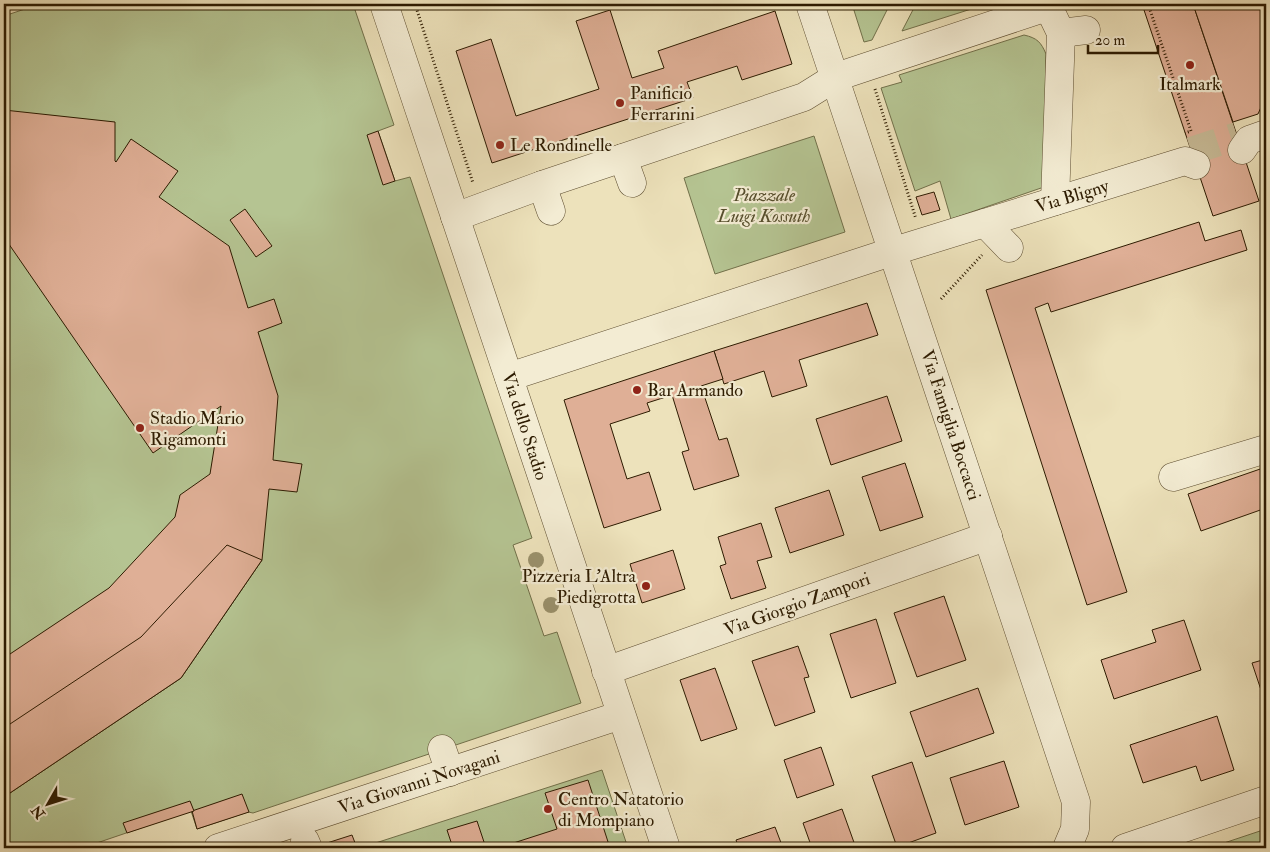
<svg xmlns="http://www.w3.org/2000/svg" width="1270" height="852" font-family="'IM FELL Double Pica',serif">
	<rect width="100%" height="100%" fill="#ede2bb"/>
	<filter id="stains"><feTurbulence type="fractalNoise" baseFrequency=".004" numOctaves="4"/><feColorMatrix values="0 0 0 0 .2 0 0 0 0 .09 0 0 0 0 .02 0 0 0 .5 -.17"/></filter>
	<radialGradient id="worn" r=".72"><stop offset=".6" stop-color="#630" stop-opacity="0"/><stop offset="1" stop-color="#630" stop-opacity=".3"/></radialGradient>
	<g fill="#b5c492" stroke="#71704a">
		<polygon points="40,4 353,4 394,125 378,131 395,181 410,177 532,538 513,545 544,636 557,632 581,703 253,813 248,812 197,829 191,811 82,848 4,848 4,16"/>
		<polygon points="852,4 890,4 872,40 864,42"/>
		<polygon points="916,4 987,4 902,31"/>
		<path d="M1024,35C1037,38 1041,42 1046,54L1044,187L951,219L940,181L915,191L881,88L902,82L899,75Z"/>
		<polygon points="814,136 845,232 715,274 684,178"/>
		<polygon points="602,770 628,848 360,848"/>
		<polygon points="1266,829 1266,848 1209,848"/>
	</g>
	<g fill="#dfaf96" stroke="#2d1b01">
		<polygon points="1142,4 1193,4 1259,201 1213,216"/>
		<polygon points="1193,4 1266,4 1266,96 1258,114 1233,122"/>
		<polygon points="610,10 632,78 664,68 658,51 775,11 792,64 742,80 737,66 687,82 693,98 492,163 456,51 491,39 516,116 599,89 576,21"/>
		<polygon points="4,110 115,122 115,161 116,162 131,139 178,171 159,197 229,246 248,308 274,299 282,323 258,332 278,396 273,460 302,464 297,492 269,489 262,560 181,678 4,797 4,658 109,588 175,517 180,495 210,474 221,406 153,453 4,237"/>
		<polygon points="378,131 395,181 383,185 367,135"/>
		<polygon points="934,192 940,210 922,215 916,197"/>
		<polygon points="245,209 272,246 256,257 230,220"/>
		<polygon points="1199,222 1205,241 1241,230 1247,250 1051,312 1048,303 1035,308 1127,592 1087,605 986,290"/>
		<polygon points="867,303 878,335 799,360 807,386 772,397 764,371 724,384 714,351"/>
		<polygon points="714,351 723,379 701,386 719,440 727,438 739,476 694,490 682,452 689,450 672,395 647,403 650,411 610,424 627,479 649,472 661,510 604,528 564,400"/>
		<polygon points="887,396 902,441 831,465 816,419"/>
		<polygon points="905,463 923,517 880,531 862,477"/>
		<polygon points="1266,467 1266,508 1201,531 1188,494"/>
		<polygon points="829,490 844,535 790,553 775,508"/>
		<polygon points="761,523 772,557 757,561 766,588 731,599 720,566 726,564 718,537"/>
		<polygon points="227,545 262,560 181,678 4,797 4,728 141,637"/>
		<polygon points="673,550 685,589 642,603 630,564"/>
		<polygon points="944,596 966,660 917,677 894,613"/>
		<polygon points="876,619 896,683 851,698 830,634"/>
		<polygon points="1184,620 1201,670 1114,699 1101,660 1156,642 1152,630"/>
		<polygon points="798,646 809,677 804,678 815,712 775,726 752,661"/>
		<polygon points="1266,659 1266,692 1262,693 1252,663"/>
		<polygon points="715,668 737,729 701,741 680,680"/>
		<polygon points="978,688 994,733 926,757 910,712"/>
		<polygon points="1217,716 1234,770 1201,781 1196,766 1143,783 1130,745"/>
		<polygon points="821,747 834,785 797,798 784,760"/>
		<polygon points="1004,761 1019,807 965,825 950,778"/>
		<polygon points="912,762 936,833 897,847 872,776"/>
		<polygon points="588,780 610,848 498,848 557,829 545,793"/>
		<polygon points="242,794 249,812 197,829 192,811"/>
		<polygon points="190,801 194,811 127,833 123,823"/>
		<polygon points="842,809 856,848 812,848 803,823"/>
		<polygon points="477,821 486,848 453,848 447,830"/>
		<polygon points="775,827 783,848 739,848 736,840"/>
		<polygon points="352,835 357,848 328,848 327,843"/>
	</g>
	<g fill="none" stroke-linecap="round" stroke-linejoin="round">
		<polyline stroke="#c7ba96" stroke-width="28" stroke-dasharray="28 14" stroke-linecap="butt" points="1191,151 1237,136"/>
		<g stroke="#5d4d30" stroke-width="29">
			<g id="minor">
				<polyline points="384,4 666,848"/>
				<polyline points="810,4 1076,802 1075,829 1067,848"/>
				<polyline points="1047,4 1061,33 1055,201"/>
				<polyline points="1061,33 1086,30"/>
				<polyline points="1242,150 1249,140 1266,134"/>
				<polyline points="623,158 632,183"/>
				<polyline points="542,185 551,211"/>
				<polyline points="455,217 542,185 804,97 836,77 1047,7"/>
				<polyline points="985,223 1009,248"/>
				<polyline points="509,377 894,251 1185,161 1196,165"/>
				<polyline points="1173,477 1266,449"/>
				<polyline points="606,671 988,536"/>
				<polyline points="442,749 450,772"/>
				<polyline points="305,841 308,848"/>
				<polyline points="218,848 621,715"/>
				<polyline points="1125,848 1266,800"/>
			</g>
		</g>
		<g stroke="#2d1b01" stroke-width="3" stroke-dasharray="1 2.5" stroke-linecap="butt">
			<polyline points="415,4 473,183"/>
			<polyline points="1148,4 1191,131 1185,133"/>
			<polyline points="875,89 916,219"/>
			<polyline points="941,299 982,255"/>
		</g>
		<use href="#minor" stroke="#f3ecd3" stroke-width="28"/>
	</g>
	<g fill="#9a916c">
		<circle cx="536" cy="560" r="8"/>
		<circle cx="551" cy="605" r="8"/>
	</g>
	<g fill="#8f2418" stroke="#f3ecd3" stroke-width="2">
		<circle cx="1190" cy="65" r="5"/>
		<circle cx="620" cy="103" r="5"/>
		<circle cx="500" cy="145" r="5"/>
		<circle cx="637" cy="390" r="5"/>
		<circle cx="140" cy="428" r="5"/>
		<circle cx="646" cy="586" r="5"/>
		<circle cx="548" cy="809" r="5"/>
	</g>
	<g text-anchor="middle" stroke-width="4.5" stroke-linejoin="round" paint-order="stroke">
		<g font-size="18" fill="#2d1b01" stroke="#f3ecd3" text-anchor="start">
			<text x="1190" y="90" text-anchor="middle">Italmark</text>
			<text x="630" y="99">Panificio<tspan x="630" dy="21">Ferrarini</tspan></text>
			<text x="510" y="151">Le Rondinelle</text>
			<text x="647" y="396">Bar Armando</text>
			<text x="150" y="424">Stadio Mario<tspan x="150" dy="21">Rigamonti</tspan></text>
			<text x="636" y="582" text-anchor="end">Pizzeria L'Altra<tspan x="636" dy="21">Piedigrotta</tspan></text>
			<text x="558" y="805">Centro Natatorio<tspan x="558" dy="21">di Mompiano</tspan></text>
		</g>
		<g font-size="18" font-style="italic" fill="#564e2c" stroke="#f3ecd3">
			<text x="764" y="201">Piazzale<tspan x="764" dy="21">Luigi Kossuth</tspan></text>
		</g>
		<g font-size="18" fill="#2d1b01" stroke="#f3ecd3">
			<text transform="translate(1072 196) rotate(-17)" y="6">Via Bligny</text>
			<text transform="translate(951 425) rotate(72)" y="6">Via Famiglia Boccacci</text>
			<text transform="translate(525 426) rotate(72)" y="6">Via dello Stadio</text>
			<text transform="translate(797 604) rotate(-20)" y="6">Via Giorgio Zampori</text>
			<text transform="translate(419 782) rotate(-18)" y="6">Via Giovanni Novagani</text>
		</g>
	</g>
	<rect width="1270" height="852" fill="none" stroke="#ede2bb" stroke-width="20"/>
	<rect x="5" y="5" width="1260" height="842" fill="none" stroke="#2d1b01" stroke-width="2.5"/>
	<rect x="10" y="10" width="1250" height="832" fill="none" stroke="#2d1b01"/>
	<g transform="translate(48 804) rotate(231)" stroke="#f3ecd3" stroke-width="4" paint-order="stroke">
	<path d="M0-4L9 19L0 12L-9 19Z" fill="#2d1b01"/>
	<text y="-8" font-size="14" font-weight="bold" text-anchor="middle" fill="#2d1b01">N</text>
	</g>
	<path d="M1088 45v8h70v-8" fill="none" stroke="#2d1b01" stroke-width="2.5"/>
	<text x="1095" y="45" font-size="15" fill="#2d1b01" stroke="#f3ecd3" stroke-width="4" paint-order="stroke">20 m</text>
	<rect width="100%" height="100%" filter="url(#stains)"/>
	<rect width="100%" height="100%" fill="url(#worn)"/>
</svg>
